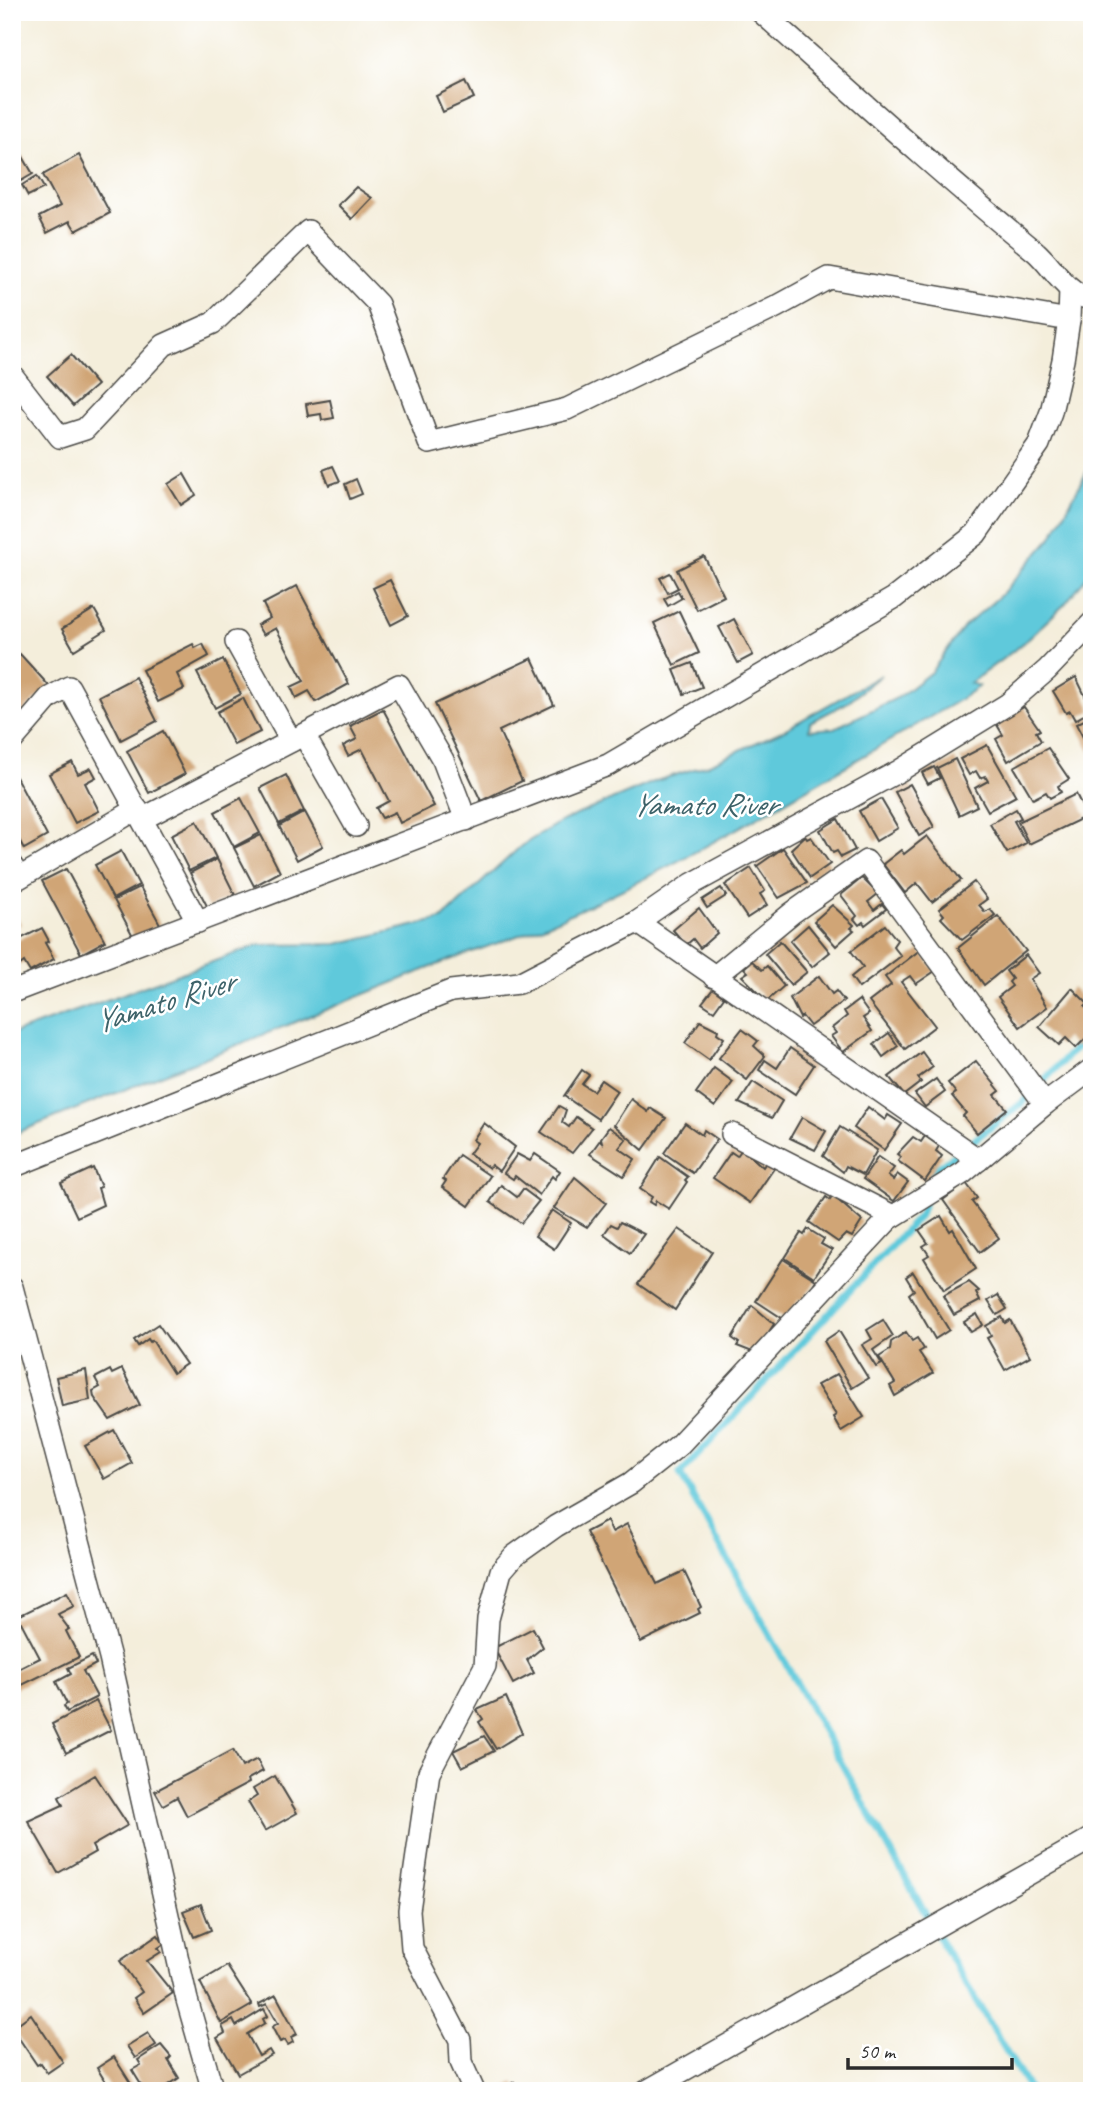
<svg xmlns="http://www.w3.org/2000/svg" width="1104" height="2103" font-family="Caveat,sans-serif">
	<rect width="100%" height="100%" fill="#fff"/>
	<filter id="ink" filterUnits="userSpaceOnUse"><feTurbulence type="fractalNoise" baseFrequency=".0143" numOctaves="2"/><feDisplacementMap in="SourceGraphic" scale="14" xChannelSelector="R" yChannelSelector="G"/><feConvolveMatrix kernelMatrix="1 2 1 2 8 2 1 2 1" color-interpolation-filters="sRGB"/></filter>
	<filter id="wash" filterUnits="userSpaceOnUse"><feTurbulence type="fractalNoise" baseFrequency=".00686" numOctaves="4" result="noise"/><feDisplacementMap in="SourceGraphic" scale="28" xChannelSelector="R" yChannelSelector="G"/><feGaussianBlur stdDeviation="1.57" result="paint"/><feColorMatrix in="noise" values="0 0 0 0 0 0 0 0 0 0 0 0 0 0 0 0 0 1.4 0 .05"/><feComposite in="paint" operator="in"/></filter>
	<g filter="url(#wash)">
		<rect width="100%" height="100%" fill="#f4eedb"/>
		<path fill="#5fc9db" stroke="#457a83" stroke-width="2" d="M1092,462V570L1064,605L1020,646L970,683L979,686L956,702C822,779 686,865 543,926C506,941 467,953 429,968C291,1025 151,1078 12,1135V1034L259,945L337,944L442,919L521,846L560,822L656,781L707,765L782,731L881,675L845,704L810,722L809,730L835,728L899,697L931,672L964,627L1002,594L1052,537Z"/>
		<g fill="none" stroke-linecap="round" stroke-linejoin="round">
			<g stroke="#5fc9db" stroke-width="7">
				<polyline points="926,1191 931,1173 1021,1104 1092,1031"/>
				<polyline points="924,1203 920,1215 680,1474 944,1947 1030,2091"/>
			</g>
		</g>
		<g id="blocks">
			<g fill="#d0a576">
				<polygon points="466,81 474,98 443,112 436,96"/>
				<polygon points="22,155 33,174 12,186 12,161"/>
				<polygon points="79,155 110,213 76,231 70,221 47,233 39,217 60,206 43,175"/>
				<polygon points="37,176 44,188 28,196 22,185"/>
				<polygon points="356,187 372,198 352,219 338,205"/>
				<polygon points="71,355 97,385 73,406 47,376"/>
				<polygon points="330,400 334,418 322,420 321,414 308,416 306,404"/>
				<polygon points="333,466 340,481 329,485 323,470"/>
				<polygon points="184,474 196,495 181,505 168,484"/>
				<polygon points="356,479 362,494 350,499 345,484"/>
				<polygon points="704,556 724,596 697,610 677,570"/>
				<polygon points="670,573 678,588 668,593 660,578"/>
				<polygon points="390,580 408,616 391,625 373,588"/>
				<polygon points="297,586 349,684 316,702 309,691 296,698 291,687 304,681 276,628 263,635 257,625 270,618 263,604"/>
				<polygon points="678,591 682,598 668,606 664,599"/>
				<polygon points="94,609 106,630 74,650 62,629"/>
				<polygon points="679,611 699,653 674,665 654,623"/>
				<polygon points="734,619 753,655 738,663 719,627"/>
				<polygon points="193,644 195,648 203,644 209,656 177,674 184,689 158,702 142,670"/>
				<polygon points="20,654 50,687 17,717 12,712 12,679 17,674 12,666"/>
				<polygon points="532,658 554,705 499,731 522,781 481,801 435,704"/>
				<polygon points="223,660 241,694 215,708 197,673"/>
				<polygon points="692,663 702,687 684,694 674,670"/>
				<polygon points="135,677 157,721 121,740 99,696"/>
				<polygon points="1076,677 1092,710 1075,720 1070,711 1066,713 1053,691"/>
				<polygon points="243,698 260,732 234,745 217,712"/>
				<polygon points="1024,707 1040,730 1036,732 1041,741 1008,761 996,739 1003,735 996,723"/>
				<polygon points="383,709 434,806 400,823 395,812 382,818 376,808 389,801 362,749 348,756 343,746 357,739 350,726"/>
				<polygon points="1092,716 1092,754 1076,724"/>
				<polygon points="163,731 185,774 149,793 127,751"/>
				<polygon points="987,745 1016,796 988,811 975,788 988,781 985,776 980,778 976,771 969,775 960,759"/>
				<polygon points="1048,748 1069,779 1058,786 1061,792 1050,798 1046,792 1033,799 1014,767"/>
				<polygon points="955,759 977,806 959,815 937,768"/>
				<polygon points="72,762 78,774 91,768 96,777 85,783 99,811 75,823 49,774"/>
				<polygon points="934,767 940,778 928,784 922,773"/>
				<polygon points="286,775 304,811 279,824 260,788"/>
				<polygon points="16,777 47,836 24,849 12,826 12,779"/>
				<polygon points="910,784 934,827 919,836 895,792"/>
				<polygon points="1076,794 1087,816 1029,844 1018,822"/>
				<polygon points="241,798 260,833 234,847 215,812"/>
				<polygon points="881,799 898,828 876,841 859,811"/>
				<polygon points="1016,809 1021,818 1014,821 1026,843 1007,853 990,824"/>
				<polygon points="305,812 323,846 297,860 279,826"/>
				<polygon points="838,819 855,850 841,857 837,851 833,853 820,830"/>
				<polygon points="197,821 216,858 189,871 171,835"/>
				<polygon points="261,835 280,872 254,886 234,848"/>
				<polygon points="805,836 807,839 811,837 830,864 810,878 791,849"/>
				<polygon points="927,836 961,880 932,902 917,883 905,893 883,864 901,850 904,854"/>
				<polygon points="783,848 807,883 779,898 757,866"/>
				<polygon points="121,851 139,885 113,899 95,865"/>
				<polygon points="217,859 235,895 208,908 190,873"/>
				<polygon points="751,868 765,891 760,894 767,905 747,918 725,885"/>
				<polygon points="66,869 105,941 81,954 42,881"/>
				<polygon points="862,878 878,894 868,902 874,910 882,904 886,909 865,925 863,922 859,925 854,919 857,916 841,895"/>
				<polygon points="974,882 987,899 979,905 985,912 990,909 995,915 962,940 941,918 944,915 939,909"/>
				<polygon points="140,887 160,924 134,938 114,900"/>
				<polygon points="721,888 726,896 707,908 702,900"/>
				<polygon points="832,905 854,925 851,928 854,930 836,946 814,921"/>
				<polygon points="699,908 717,933 700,948 693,939 686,945 673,930"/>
				<polygon points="12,909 21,924 12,929"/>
				<polygon points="998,916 1026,951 984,985 958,948"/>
				<polygon points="808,925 830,952 812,967 790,941"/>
				<polygon points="885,925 897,940 893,946 901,956 859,988 851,977 863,967 851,951"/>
				<polygon points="42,928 49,941 45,943 54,959 30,972 24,962 20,965 12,951 12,943"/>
				<polygon points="780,941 807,972 791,985 765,954"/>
				<polygon points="920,950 935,971 916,984 910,976 901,982 935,1026 905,1049 869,1002 891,985 885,977"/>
				<polygon points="1026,955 1039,973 1030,979 1047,1007 1020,1027 998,997 1012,986 1009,982 1012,979 1006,971"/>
				<polygon points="752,961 762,970 767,966 784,986 767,1001 742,976 748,972 744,968"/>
				<polygon points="819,976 832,994 836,991 844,1001 810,1026 802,1016 800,1018 790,998"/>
				<polygon points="1072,988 1088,1004 1085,1007 1092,1013 1092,1032 1076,1048 1066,1038 1059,1045 1039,1027"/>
				<polygon points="713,989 724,997 714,1011 702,1003"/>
				<polygon points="859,1000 869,1014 863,1018 872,1031 843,1052 831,1036 836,1033 832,1028 847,1016 844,1011"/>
				<polygon points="700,1021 718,1030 717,1033 724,1038 709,1060 685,1043"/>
				<polygon points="742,1029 758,1041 754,1046 765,1056 747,1080 719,1058"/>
				<polygon points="889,1033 898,1046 883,1057 874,1044"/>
				<polygon points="790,1048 814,1065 795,1094 759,1070 765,1060 777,1068"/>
				<polygon points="922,1052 933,1067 918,1078 921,1082 904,1095 889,1077"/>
				<polygon points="976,1061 1000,1091 995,1095 1007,1109 977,1133 963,1116 966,1113 952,1096 956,1093 948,1083"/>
				<polygon points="714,1068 733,1082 715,1107 696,1093"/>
				<polygon points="582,1070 589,1075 582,1084 593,1091 601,1080 617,1091 598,1119 564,1096"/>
				<polygon points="936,1079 945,1092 925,1107 915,1094"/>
				<polygon points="753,1082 782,1101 772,1118 739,1103"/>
				<polygon points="631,1099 648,1112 650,1108 666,1118 643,1150 614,1125"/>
				<polygon points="559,1106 566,1110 562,1122 569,1127 576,1117 592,1128 572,1153 541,1132"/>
				<polygon points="868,1107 885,1120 888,1115 902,1124 884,1150 854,1128"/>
				<polygon points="802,1117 826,1131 815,1150 790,1138"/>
				<polygon points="484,1123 515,1147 499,1171 491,1165 489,1168 469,1154 477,1143 473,1140"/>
				<polygon points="685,1123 702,1135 704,1130 717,1139 693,1173 664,1153"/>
				<polygon points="609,1127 626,1139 619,1148 635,1159 624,1176 590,1154 600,1140 602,1142 601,1138"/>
				<polygon points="840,1127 877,1150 863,1175 846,1166 843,1172 823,1156"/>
				<polygon points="925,1136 939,1146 936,1151 942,1156 925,1181 898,1161 901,1157 897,1154 913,1137 921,1142"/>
				<polygon points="742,1149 763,1167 767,1161 775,1167 750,1203 713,1178 731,1152 737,1156"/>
				<polygon points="517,1154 530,1161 535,1154 560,1171 555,1179 552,1176 539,1195 515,1176 513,1179 504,1173"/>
				<polygon points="459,1155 490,1176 469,1206 442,1187 446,1181 443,1179"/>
				<polygon points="660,1157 688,1177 685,1180 687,1182 669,1209 656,1201 654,1205 649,1202 652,1197 640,1189"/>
				<polygon points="878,1157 894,1168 888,1176 893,1180 897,1174 908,1182 894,1201 863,1179"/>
				<polygon points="93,1168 101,1187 98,1188 103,1205 77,1217 61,1183"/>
				<polygon points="575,1177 606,1203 587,1227 554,1208"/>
				<polygon points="966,1183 977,1198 972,1202 999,1238 980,1252 943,1200"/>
				<polygon points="501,1185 517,1197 523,1189 539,1201 521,1223 490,1202"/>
				<polygon points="833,1196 862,1221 852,1237 846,1234 838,1242 809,1222 826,1197 830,1200"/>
				<polygon points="552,1210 571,1223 554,1249 535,1236"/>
				<polygon points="941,1216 950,1231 953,1229 976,1269 944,1290 924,1258 929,1255 923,1246 928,1243 919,1230"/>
				<polygon points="620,1222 644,1234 630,1253 604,1234 611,1224 617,1227"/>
				<polygon points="679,1229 712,1252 675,1310 638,1284"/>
				<polygon points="808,1229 824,1239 821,1244 832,1250 814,1277 785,1258 801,1233 804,1235"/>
				<polygon points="783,1259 816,1280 803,1301 799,1299 785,1320 756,1301"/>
				<polygon points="913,1272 949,1330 935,1339 909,1294 914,1290 906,1277"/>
				<polygon points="969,1282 979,1291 976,1293 980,1301 954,1315 943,1296"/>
				<polygon points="998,1295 1007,1309 997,1315 988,1301"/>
				<polygon points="752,1305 774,1324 755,1353 737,1346 739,1343 732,1338"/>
				<polygon points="977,1314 983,1325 971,1332 964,1322"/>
				<polygon points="1002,1317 1005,1323 1010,1320 1030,1356 1005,1370 987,1338 991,1336 986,1326"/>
				<polygon points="883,1320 893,1336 873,1350 882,1364 876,1367 862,1345 872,1339 867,1330"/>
				<polygon points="158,1324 186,1364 173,1373 152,1340 150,1342 148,1339 138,1346 134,1340"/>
				<polygon points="839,1331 868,1378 852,1388 824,1341"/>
				<polygon points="906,1332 912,1341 917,1338 924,1349 919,1352 933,1373 895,1396 890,1386 895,1383 879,1357 890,1350 891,1342"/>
				<polygon points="122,1369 140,1405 110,1420 94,1397 93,1391 100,1387 95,1378 110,1370 112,1374"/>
				<polygon points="86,1370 90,1400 62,1406 56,1377"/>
				<polygon points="837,1374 864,1417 841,1431 833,1417 836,1415 817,1385"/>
				<polygon points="114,1430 132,1463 104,1479 85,1446"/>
				<polygon points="607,1521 612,1532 627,1524 657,1584 684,1571 701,1607 698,1609 700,1613 641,1642 586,1532"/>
				<polygon points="67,1592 74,1606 58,1614 69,1629 66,1631 79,1657 12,1690 12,1672 40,1658 21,1622 12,1627 12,1619"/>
				<polygon points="533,1628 543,1647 527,1660 534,1673 513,1684 494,1648"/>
				<polygon points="92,1656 96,1664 83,1671 97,1697 67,1712 64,1706 67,1704 56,1682 71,1674 68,1668"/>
				<polygon points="506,1697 522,1733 496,1749 479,1722 483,1719 477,1710"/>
				<polygon points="96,1701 111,1730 66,1753 52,1724"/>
				<polygon points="484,1736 494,1751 462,1767 453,1751"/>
				<polygon points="233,1750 242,1767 257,1759 263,1771 248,1779 249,1783 187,1816 177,1797 163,1805 155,1791"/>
				<polygon points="95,1775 128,1825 92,1846 95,1852 58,1873 28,1821 63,1805 59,1797"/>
				<polygon points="275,1776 297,1813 265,1831 248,1802 257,1796 253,1789"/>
				<polygon points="201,1904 211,1930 194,1937 183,1911"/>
				<polygon points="158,1935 164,1944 158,1948 161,1952 147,1961 173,1993 144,2013 134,1998 142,1992 120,1961"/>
				<polygon points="227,1966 252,2005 221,2023 200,1982"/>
				<polygon points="276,1995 297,2034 291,2037 293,2042 288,2045 285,2040 280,2042 272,2027 278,2023 267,2004 260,2007 259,2004"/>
				<polygon points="264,2009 268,2016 263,2019 265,2023 247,2034 259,2056 269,2050 272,2055 238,2074 217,2038 225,2033 222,2026 233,2020 236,2026"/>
				<polygon points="31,2014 63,2062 47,2073 41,2063 37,2065 12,2028"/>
				<polygon points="148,2033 156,2045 135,2058 127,2046"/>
				<polygon points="161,2045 171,2057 168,2060 179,2078 160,2091 145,2091 132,2070 141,2065 138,2060"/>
				<polygon points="114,2057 133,2087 126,2091 111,2091 97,2068"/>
				<polygon points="514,2082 519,2091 500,2091"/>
			</g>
		</g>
	</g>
	<g filter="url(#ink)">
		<use href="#blocks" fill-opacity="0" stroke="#494845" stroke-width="2"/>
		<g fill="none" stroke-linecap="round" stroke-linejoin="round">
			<g stroke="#494845" stroke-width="24">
				<g id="minor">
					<path d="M761,12C852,93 942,175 1036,252C1053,267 1068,297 1092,299"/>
					<polyline points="12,375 60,437 85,429 164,345 213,323 308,231 378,304 429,443 567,409 776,307 829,278 1069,320"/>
					<polyline points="236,642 291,741"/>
					<polyline points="304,735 356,826"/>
					<polyline points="12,741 49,698 69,687 198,922"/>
					<polyline points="142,819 399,685 443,760 466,820"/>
					<polyline points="12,866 19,878 137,809"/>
					<polyline points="637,922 979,1160"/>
					<polyline points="714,977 792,913 866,861 1045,1104"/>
					<polyline points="12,992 608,765 894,598 976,534 1039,444 1051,412 1063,360 1069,320 1070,289"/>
					<polyline points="732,1134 893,1216"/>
					<polyline points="12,1167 451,991 519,983 637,922 692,884 899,771 1008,704 1047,670 1092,623"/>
					<polyline points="12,1287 110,1658 187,2000 213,2091"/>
					<polyline points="474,2091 461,2062 460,2040 412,1948 409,1910 429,1772 485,1666 488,1619 501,1571 514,1556 556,1526 631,1483 679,1445 889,1219 963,1173 1045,1104 1092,1069"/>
					<polyline points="647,2091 1092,1838"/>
				</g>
			</g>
			<use href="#minor" stroke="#fff" stroke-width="21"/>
		</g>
	</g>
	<g text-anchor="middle" stroke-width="5" stroke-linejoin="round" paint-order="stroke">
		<g font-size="32" font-style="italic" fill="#3d6269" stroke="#fff">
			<text x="704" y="815">Yamato River</text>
			<text transform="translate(164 1001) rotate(-17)" y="11">Yamato River</text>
		</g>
	</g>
	<rect width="1104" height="2103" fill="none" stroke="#fff" stroke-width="42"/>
	<path d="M848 2058v10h164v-10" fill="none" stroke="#2b2b2b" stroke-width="3.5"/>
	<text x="859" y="2058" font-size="21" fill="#2b2b2b" stroke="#ffffff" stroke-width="5" paint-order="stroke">50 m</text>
</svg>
